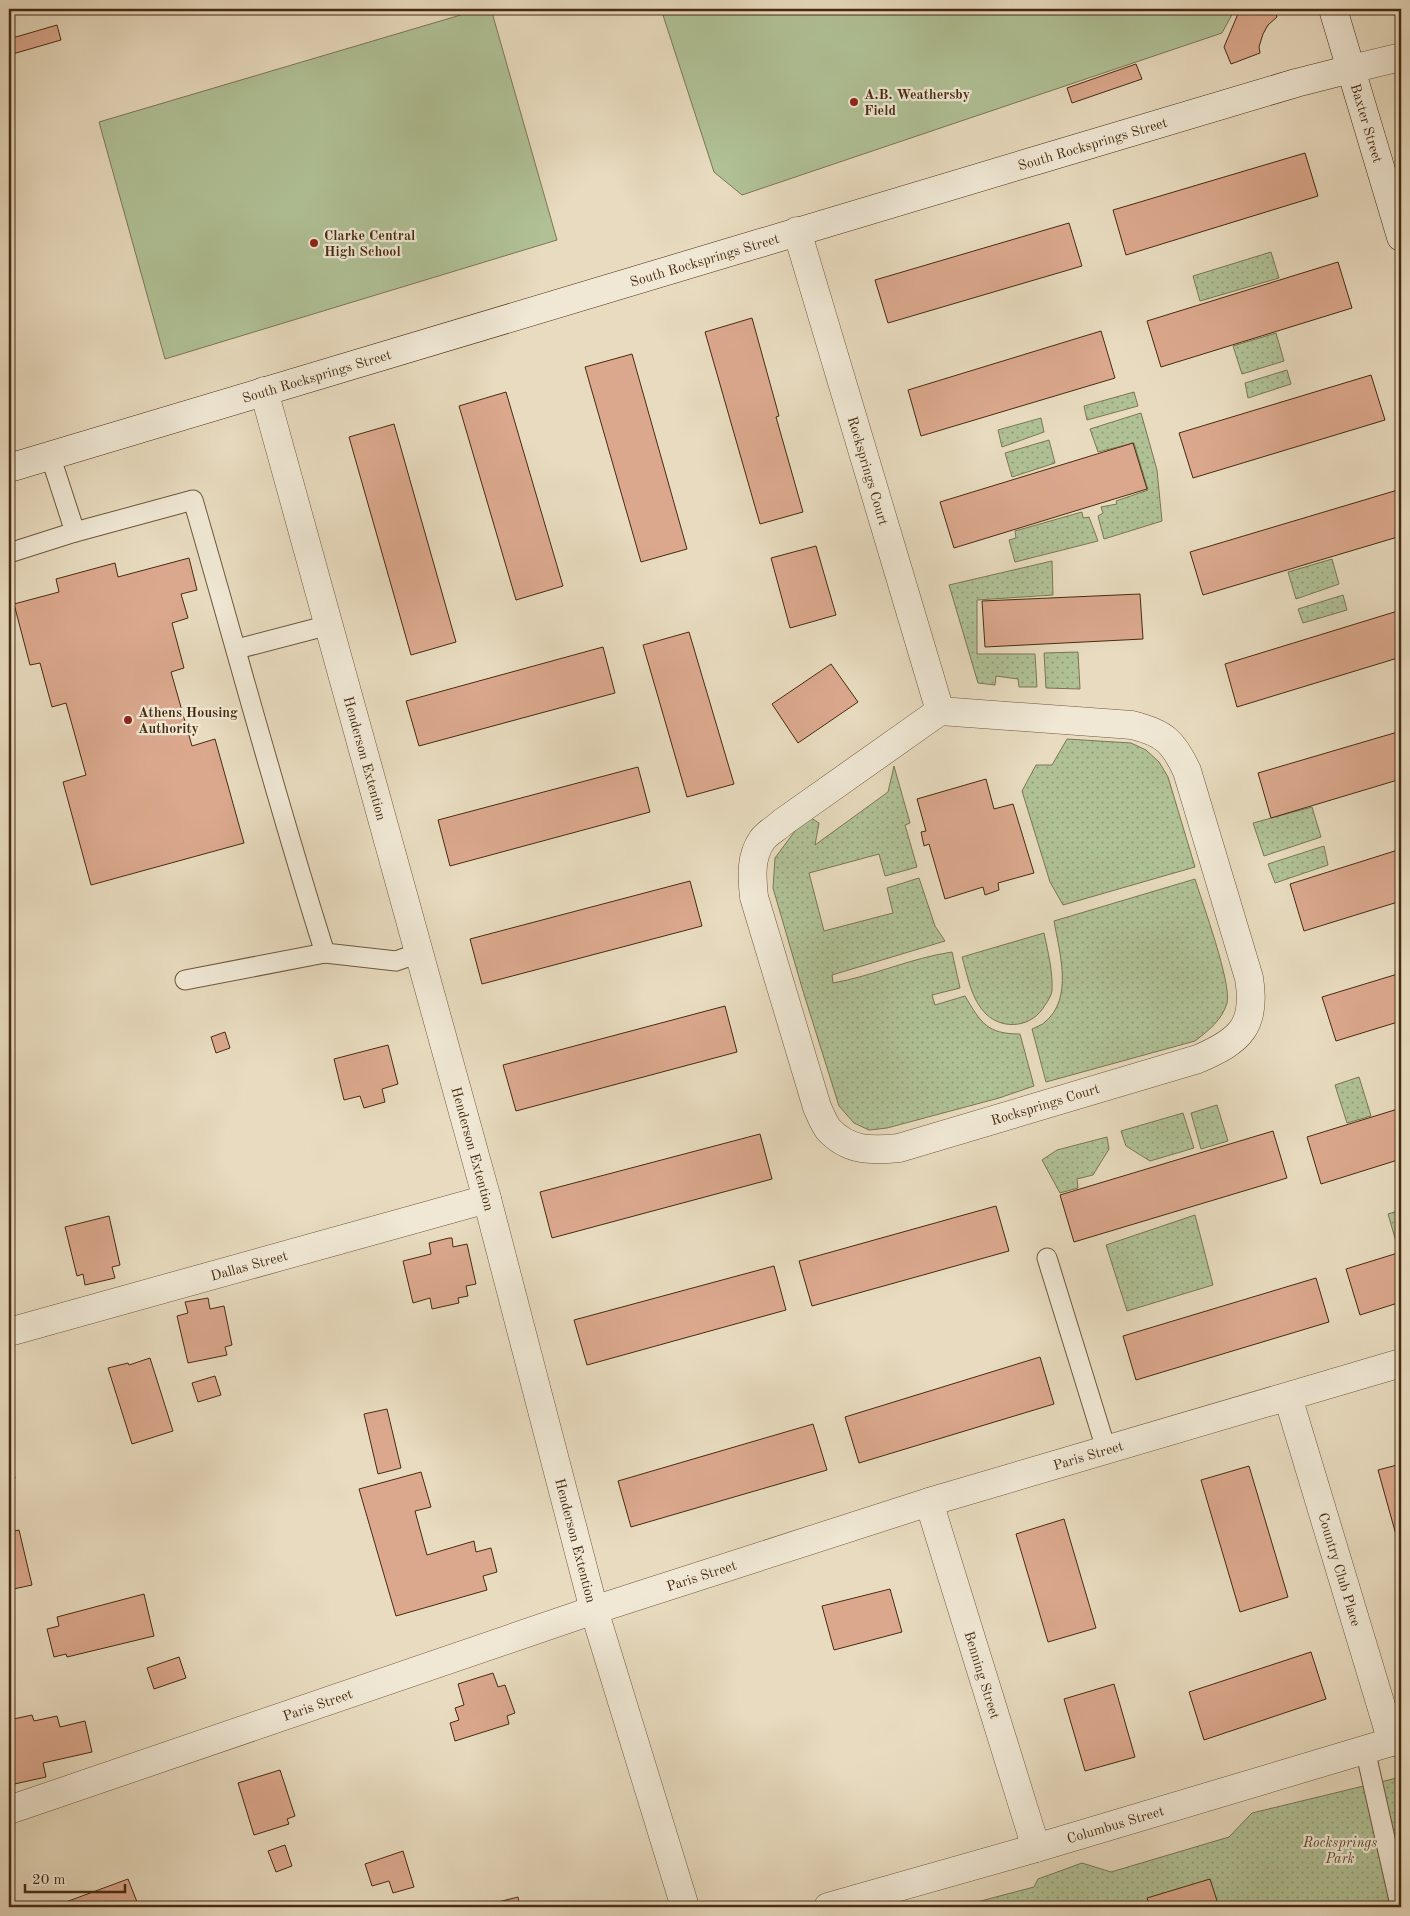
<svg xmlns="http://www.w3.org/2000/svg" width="1410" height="1916" font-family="'Old Standard TT',serif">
	<defs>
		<pattern id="grass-dots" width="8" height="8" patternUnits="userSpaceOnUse" patternTransform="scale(1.25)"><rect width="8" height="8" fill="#b0c196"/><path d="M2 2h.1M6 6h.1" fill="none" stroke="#919d79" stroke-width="1.8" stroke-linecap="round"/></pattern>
	</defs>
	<rect width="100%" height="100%" fill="#e8dbbf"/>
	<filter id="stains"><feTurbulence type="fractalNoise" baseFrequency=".004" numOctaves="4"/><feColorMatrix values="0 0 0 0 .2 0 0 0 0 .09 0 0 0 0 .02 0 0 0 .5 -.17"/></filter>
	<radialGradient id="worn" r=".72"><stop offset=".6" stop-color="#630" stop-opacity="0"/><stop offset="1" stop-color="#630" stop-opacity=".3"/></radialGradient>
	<g fill="url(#grass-dots)" stroke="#7c7653">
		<polygon points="1271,252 1279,278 1200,301 1193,276"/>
		<polygon points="1276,333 1284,361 1242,374 1233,346"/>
		<polygon points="1287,370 1291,384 1248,398 1245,383"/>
		<polygon points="1134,392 1138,406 1087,420 1084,406"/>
		<polygon points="1141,413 1157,470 1162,521 1104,539 1098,516 1103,513 1101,507 1117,504 1116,501 1148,490 1134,443 1098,452 1090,429"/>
		<polygon points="1041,418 1044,432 1002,447 998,430"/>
		<polygon points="1049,440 1055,463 1012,477 1005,453"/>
		<polygon points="1082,512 1083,518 1089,517 1098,541 1015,562 1009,540 1016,538 1015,531"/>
		<polygon points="1332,559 1339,584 1296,599 1288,572"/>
		<polygon points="1052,561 1053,595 977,600 977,654 1035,654 1037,687 1019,687 1018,679 996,676 995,685 978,683 949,585"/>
		<polygon points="1343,595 1347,610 1303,623 1298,609"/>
		<polygon points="1078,652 1080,689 1046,688 1044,653"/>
		<polygon points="1067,739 1131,743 1146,750 1159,762 1168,777 1195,867 1063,905 1050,882 1022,791 1036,765 1052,765"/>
		<path d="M894,766L910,823L905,825L917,867L885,876L879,854L809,873L824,931L893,913L887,888L919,878L935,926L945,941L832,975L833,983C873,976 911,958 952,952L960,988L932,995L935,1005L965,996C981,1023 987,1034 1020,1034L1034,1086L999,1098L887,1128L869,1130L854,1123L839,1106L803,991L773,888L775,858L798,827L811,818L819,823L815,845L888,792Z"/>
		<polygon points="1312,807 1321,837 1264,856 1253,823"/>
		<polygon points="1324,846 1328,865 1275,883 1268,864"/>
		<path d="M1195,879C1202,902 1232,984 1227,1003C1222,1020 1209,1030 1195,1041L1046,1082L1032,1029C1036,1027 1042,1025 1045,1022C1074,998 1059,951 1054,921Z"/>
		<path d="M1044,933C1048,952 1053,972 1052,991C1051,996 1048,1001 1045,1005C1033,1027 1004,1031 986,1014C971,999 968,977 962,957Z"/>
		<polygon points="1359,1077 1371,1116 1347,1123 1335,1085"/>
		<polygon points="1217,1105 1228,1141 1201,1149 1191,1113"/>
		<polygon points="1183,1113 1194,1148 1150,1161 1126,1146 1121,1131"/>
		<polygon points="1107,1137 1109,1149 1093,1175 1077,1179 1078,1188 1060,1193 1042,1160 1057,1150"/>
		<polygon points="1401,1210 1401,1251 1399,1252 1388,1214"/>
		<polygon points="1195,1215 1213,1285 1127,1311 1106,1245"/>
		<polygon points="1401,1777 1401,1907 958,1907 1034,1887 1038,1879 1082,1863 1111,1872 1229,1837 1252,1813"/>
	</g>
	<g fill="#b0c196" stroke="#7c7653">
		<polygon points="481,9 491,9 557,240 165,359 99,122"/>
		<polygon points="661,9 1235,9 1222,33 742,195 714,172"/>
	</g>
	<g fill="#dba88d" stroke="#472b10">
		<polygon points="1240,9 1274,9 1277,17 1268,25 1263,34 1259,47 1260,53 1231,64 1224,47"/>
		<polygon points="57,25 61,40 9,55 9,39"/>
		<polygon points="1136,64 1142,79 1072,103 1067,88"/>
		<polygon points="1305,153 1318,196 1126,255 1113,210"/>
		<polygon points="1069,223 1082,266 888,323 875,280"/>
		<polygon points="1338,262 1352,308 1161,367 1147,321"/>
		<polygon points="752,318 779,416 776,417 803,512 760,524 705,332"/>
		<polygon points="1101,331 1115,378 921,436 908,390"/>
		<polygon points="632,354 687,549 641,562 585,367"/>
		<polygon points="1371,375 1385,420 1193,478 1179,433"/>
		<polygon points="506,392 563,586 516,600 459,406"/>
		<polygon points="394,424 456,642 411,655 349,437"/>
		<polygon points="1133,443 1147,489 954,548 940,502"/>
		<polygon points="1401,489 1401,536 1203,595 1190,552"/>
		<polygon points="816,546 836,615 790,628 771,558"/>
		<polygon points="189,558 197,590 181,594 188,618 172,623 184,668 171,672 192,746 215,739 244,843 91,885 63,782 86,775 66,703 52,707 40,663 30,665 14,604 59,592 56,579 115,563 118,577"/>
		<polygon points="1140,594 1143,639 985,647 982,601"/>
		<polygon points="1401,610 1401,657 1237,707 1225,664"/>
		<polygon points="689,632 734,784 687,797 643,645"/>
		<polygon points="603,647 615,693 419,746 406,701"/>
		<polygon points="831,664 858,702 798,743 772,704"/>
		<polygon points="1401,731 1401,779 1271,818 1258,773"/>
		<polygon points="638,767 650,812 450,866 438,820"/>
		<polygon points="986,779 994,809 1013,804 1034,873 998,883 999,890 985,895 983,887 945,899 929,844 924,846 921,832 926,831 917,799"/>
		<polygon points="1401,849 1401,901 1304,931 1290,884"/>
		<polygon points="690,881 702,926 482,984 470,939"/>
		<polygon points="1401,973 1401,1021 1336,1041 1322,997"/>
		<polygon points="725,1006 737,1052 516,1111 503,1065"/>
		<polygon points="225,1032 230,1048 216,1053 211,1037"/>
		<polygon points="388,1045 398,1084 382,1089 385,1102 364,1108 360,1096 344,1100 334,1059"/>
		<polygon points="1401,1108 1401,1159 1321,1184 1307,1137"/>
		<polygon points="1273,1131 1287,1178 1074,1242 1060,1195"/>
		<polygon points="760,1134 772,1179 552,1238 540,1192"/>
		<polygon points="996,1206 1009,1251 812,1306 799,1261"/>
		<polygon points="109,1216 120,1265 112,1267 115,1278 85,1285 83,1274 77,1276 65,1227"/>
		<polygon points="449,1238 452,1238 453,1247 467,1244 476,1284 466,1286 468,1296 458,1298 459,1303 432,1309 430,1298 413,1303 403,1261 431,1254 429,1243"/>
		<polygon points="1401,1252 1401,1302 1360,1315 1346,1269"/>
		<polygon points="774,1266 786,1310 587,1365 574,1320"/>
		<polygon points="9,1277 14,1290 9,1292"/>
		<polygon points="1316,1278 1329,1322 1136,1380 1123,1336"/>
		<polygon points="208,1298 210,1309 224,1306 232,1345 225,1347 227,1355 188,1363 177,1316 188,1313 185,1302"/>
		<polygon points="1040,1357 1054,1404 859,1463 845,1417"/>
		<polygon points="150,1358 173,1431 132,1444 108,1368 128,1363 129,1365"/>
		<polygon points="215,1376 221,1395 198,1402 192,1383"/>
		<polygon points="387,1409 401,1468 378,1474 364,1414"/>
		<polygon points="813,1424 827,1470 631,1527 618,1481"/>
		<polygon points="9,1457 15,1478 9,1480"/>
		<polygon points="1401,1464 1401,1541 1398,1542 1378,1470"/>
		<polygon points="1249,1466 1288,1597 1240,1612 1201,1480"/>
		<polygon points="421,1472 431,1507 415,1511 427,1555 474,1541 476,1552 491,1548 497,1572 483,1576 487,1590 396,1616 359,1489"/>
		<polygon points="1064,1519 1096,1628 1048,1642 1016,1534"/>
		<polygon points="19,1530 32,1585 9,1590 9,1532"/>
		<polygon points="890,1589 902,1632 834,1650 822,1606"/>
		<polygon points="144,1594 154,1636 67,1657 66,1654 54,1657 47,1629 59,1626 57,1617"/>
		<polygon points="1311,1652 1326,1699 1204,1740 1189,1692"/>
		<polygon points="179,1657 186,1678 154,1689 147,1668"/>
		<polygon points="493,1673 498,1687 505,1685 515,1713 507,1716 509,1724 455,1741 450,1723 459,1720 455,1708 464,1705 458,1684"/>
		<polygon points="1114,1684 1135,1757 1085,1771 1064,1699"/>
		<polygon points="32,1715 34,1721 57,1716 60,1727 85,1721 92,1752 43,1763 46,1777 10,1785 9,1778 9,1720"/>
		<polygon points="280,1770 295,1816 287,1819 289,1824 254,1835 238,1783"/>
		<polygon points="285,1845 292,1866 276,1872 268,1851"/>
		<polygon points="403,1851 414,1887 393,1893 389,1881 372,1886 365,1864"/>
		<polygon points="128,1879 139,1907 55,1907 55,1906"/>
		<polygon points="1210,1879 1219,1907 1150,1907 1147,1898"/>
		<polygon points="518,1897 520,1907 478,1907"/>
		<polygon points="361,1903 362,1907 350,1907 350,1905"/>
	</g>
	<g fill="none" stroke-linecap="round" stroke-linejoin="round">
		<g stroke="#6f573c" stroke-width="21">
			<g id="lane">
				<path d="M50,455L75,532L193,500C237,651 277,803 325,953L396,961L419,953"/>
				<polyline points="9,553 75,532"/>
				<polyline points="237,649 329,625"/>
				<polyline points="185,980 325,953"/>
				<polyline points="1047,1258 1106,1449"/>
				<polyline points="1365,1749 1400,1905"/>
			</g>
		</g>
		<g stroke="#6f573c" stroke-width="29">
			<g id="street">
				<polyline points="1351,69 1401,57"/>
				<path id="s1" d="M797,231L940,711"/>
				<path id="s2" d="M264,391L487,1199L594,1610L685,1907"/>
				<path d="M940,711L1132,725C1164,733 1173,741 1187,771L1249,978C1257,1026 1240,1041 1198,1059L899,1148C871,1151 848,1151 828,1129C824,1123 820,1114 817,1107L754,897C752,878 750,857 762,840C767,833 777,828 783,822Z"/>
				<path id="s3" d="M9,1332L487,1199"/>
				<path id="s4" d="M1288,1397L1392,1742"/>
				<path id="s5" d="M929,1502L1036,1848"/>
				<path id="s6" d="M9,1810L594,1610L929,1502L1401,1363"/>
				<path id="s7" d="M828,1907L1036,1848L1401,1739"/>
			</g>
		</g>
		<g stroke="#472b10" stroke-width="29">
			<g id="secondary">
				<path id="s8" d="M1333,9L1401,237"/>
				<path id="s9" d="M9,468L1041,159L1296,83L1351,69"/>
			</g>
		</g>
		<use href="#lane" stroke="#f0e8d5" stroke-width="19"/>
		<use href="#street" stroke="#f0e8d5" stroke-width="28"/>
		<use href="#secondary" stroke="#f0e8d5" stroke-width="28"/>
	</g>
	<g fill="#8f2418" stroke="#f0e8d5" stroke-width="2">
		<circle cx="854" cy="102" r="5"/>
		<circle cx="314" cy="243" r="5"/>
		<circle cx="128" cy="720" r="5"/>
	</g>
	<g text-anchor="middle" stroke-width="4.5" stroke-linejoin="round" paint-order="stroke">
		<g font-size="14" font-weight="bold" fill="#472b10" stroke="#f0e8d5" text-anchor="start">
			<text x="864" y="99">A.B. Weathersby<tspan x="864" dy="16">Field</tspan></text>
			<text x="324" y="240">Clarke Central<tspan x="324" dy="16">High School</tspan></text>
			<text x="138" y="717">Athens Housing<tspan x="138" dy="16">Authority</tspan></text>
		</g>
		<g font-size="14" fill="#472b10" stroke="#f0e8d5">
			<text dy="5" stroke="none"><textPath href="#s8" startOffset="119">Baxter Street</textPath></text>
			<text dy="5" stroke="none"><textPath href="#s9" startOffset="1131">South Rocksprings Street</textPath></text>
			<text dy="5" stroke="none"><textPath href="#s9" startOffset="726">South Rocksprings Street</textPath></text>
			<text dy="5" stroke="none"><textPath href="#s9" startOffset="321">South Rocksprings Street</textPath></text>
			<text dy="5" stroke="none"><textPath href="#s1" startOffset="250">Rocksprings Court</textPath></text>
			<text dy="5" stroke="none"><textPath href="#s2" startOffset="381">Henderson Extention</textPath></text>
			<text transform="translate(1045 1104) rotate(-17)" y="5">Rocksprings Court</text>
			<text dy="5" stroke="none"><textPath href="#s2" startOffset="786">Henderson Extention</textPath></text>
			<text dy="5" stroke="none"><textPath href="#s3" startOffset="249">Dallas Street</textPath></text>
			<text dy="5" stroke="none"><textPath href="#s6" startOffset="1136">Paris Street</textPath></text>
			<text dy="5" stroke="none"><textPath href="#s2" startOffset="1191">Henderson Extention</textPath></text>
			<text dy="5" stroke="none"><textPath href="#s4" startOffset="180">Country Club Place</textPath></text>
			<text dy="5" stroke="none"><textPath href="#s6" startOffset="731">Paris Street</textPath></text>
			<text dy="5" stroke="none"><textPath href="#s5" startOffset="181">Benning Street</textPath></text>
			<text dy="5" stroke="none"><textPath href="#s6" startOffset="326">Paris Street</textPath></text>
			<text dy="5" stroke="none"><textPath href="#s7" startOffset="299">Columbus Street</textPath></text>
		</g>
		<g font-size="14" font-style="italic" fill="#5c492b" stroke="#f0e8d5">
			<text x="1340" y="1847">Rocksprings<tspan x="1340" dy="16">Park</tspan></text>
		</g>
	</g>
	<rect width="1410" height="1916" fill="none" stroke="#e8dbbf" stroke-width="30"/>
	<rect x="10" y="10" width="1390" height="1896" fill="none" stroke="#472b10" stroke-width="2.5"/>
	<rect x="15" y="15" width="1380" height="1886" fill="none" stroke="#472b10"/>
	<path d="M25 1884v8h100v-8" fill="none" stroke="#472b10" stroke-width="2.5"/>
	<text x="32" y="1884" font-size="15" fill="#472b10" stroke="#f0e8d5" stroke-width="4" paint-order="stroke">20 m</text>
	<rect width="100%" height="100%" filter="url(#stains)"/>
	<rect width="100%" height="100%" fill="url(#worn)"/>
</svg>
